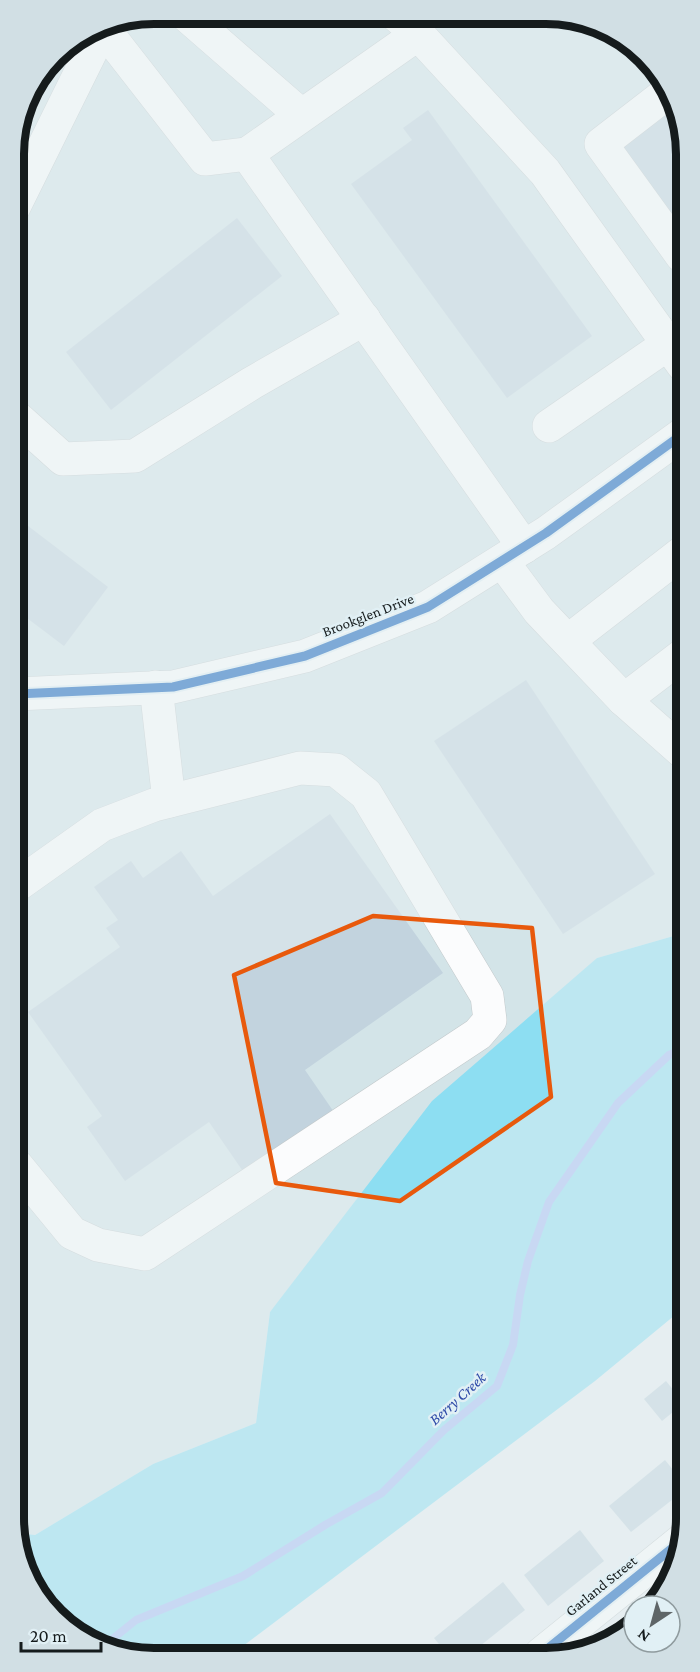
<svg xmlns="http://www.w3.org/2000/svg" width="700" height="1672" font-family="'Crimson Pro',serif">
	<rect width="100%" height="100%" fill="#e6eef1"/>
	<polygon fill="#d3e4e8" points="154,14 573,16 645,55 682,118 684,933 597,958 270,1312 256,1423 153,1464 35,1535 18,1533 14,145 28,92 61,49 101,24"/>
	<polygon fill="#8ddef2" points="684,933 686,1306 595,1381 231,1655 127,1656 61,1623 18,1554 18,1533 35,1535 153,1464 256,1423 270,1312 432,1101 597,958"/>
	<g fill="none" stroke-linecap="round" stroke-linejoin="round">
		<polyline stroke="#a4bdf7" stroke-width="8" points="105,1645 136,1620 243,1576 325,1525 382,1493 444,1430 497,1386 513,1345 520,1295 528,1261 549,1202 618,1103 669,1055 685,1048"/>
	</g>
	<g fill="#c2d3de">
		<polygon points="675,107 682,118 682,234 619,147"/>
		<polygon points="428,110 592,336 507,398 351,184 412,140 403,128"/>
		<polygon points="237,218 282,276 111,410 66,352"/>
		<polygon points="15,516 108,587 64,646 15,609"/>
		<polygon points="526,680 655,874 563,934 434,741"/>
		<polygon points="330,814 443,973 305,1070 338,1118 249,1180 209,1122 125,1181 87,1127 102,1116 28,1012 120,947 106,928 118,920 94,887 131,861 143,878 181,851 213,896"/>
		<polygon points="666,1381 684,1403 662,1421 644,1399"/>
		<polygon points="665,1460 686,1486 686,1489 631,1532 609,1506"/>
		<polygon points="580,1530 604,1561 548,1606 524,1575"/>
		<polygon points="503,1582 525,1610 470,1654 447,1654 434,1638"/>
	</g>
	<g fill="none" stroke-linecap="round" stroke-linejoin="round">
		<g stroke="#c2c9cb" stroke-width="34">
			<g id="minor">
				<polyline points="185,14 301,115"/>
				<polyline points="396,15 418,34"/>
				<polyline points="103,28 205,159 247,154"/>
				<polyline points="667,93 601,144 682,256"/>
				<polyline points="14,207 105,23"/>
				<polyline points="15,416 63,459 135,456 252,383 364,319"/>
				<polyline points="549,426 668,344"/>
				<polyline points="524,547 247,154 418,34 545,172 683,365"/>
				<polyline points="502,561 539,611 558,631 624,700 684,753"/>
				<polyline points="568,641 683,552"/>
				<polyline points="156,687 169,801"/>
				<polyline points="16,694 173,687 305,656 428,607 546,533 683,434"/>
				<polyline points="624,700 683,655"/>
				<polyline points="16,886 102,825 154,805 300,768 336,770 366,794 487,996 490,1020 478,1034 145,1254 98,1245 72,1233 17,1166"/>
				<polyline points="541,1654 681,1541"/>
			</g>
		</g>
		<use href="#minor" stroke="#fbfcfd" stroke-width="33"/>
		<g stroke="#e1f0f5" stroke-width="13">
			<g id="cycleway">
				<polyline points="16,694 173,687 305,656 428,607 546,533 683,434"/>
				<polyline points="541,1654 681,1541"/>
			</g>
		</g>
		<use href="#cycleway" stroke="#0057b8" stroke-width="9"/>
	</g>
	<path d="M0 0H700V1672H0ZM373,916L532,928L551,1097L400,1201L276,1183L234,975Z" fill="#e6eef1" fill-opacity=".55" fill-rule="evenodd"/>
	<path fill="none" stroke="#e8590c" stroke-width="4.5" stroke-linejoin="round" d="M373,916L532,928L551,1097L400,1201L276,1183L234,975Z"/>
	<g text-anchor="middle" stroke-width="5" stroke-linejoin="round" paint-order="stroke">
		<g font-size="15" fill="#151b1c" stroke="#e1f0f5">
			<text transform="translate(368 615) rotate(-21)" y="5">Brookglen Drive</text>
			<text transform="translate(601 1586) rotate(-39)" y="5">Garland Street</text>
		</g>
		<g font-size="16" font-style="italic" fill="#2d49a7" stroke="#e1f0f5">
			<text transform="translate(457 1398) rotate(-42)" y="6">Berry Creek</text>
		</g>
	</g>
	<path d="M0 0H700V1672H0ZM154 24H546A130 130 0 0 1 676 154V1518A130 130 0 0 1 546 1648H154A130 130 0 0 1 24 1518V154A130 130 0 0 1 154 24Z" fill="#d1dfe4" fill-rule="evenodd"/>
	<path fill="none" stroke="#151b1c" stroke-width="8" d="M154 24H546A130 130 0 0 1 676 154V1518A130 130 0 0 1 546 1648H154A130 130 0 0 1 24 1518V154A130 130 0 0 1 154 24Z"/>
	<g transform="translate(652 1624) rotate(216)"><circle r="28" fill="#e1f0f5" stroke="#8f9b9e" stroke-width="1.5"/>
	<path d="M0-4.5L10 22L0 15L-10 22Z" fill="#5e6567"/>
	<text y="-9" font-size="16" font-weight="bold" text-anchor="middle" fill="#151b1c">N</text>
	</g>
	<path d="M21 1642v9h80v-9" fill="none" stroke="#151b1c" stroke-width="3"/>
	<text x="30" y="1642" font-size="18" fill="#151b1c" stroke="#e1f0f5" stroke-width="4.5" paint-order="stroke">20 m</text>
</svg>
